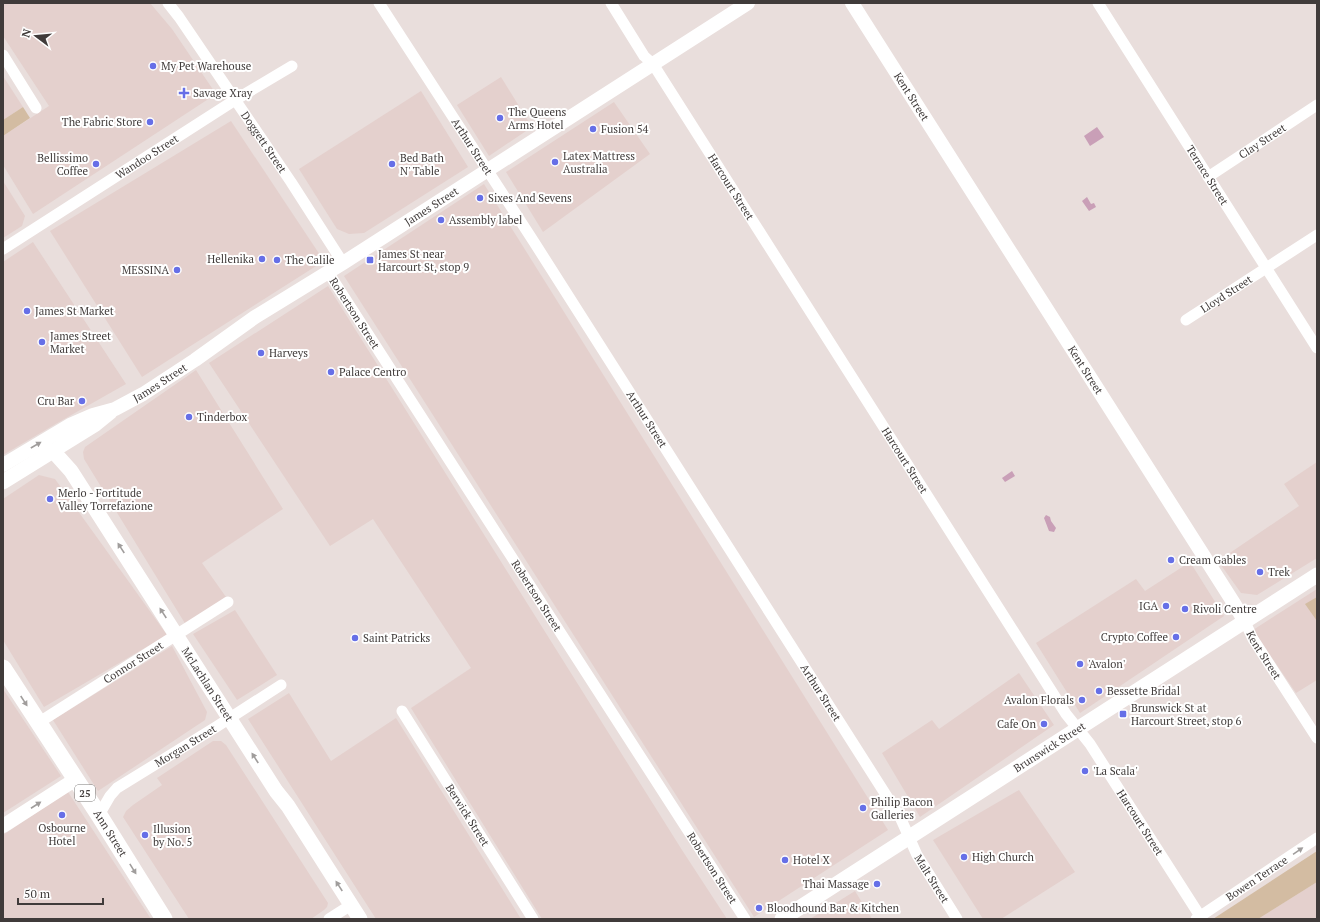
<svg xmlns="http://www.w3.org/2000/svg" width="1320" height="922" font-family="'PT Serif',serif">
	<rect width="100%" height="100%" fill="#e9dedc"/>
	<g fill="#e4d0cd">
		<polygon points="3,3 150,3 172,29 216,94 33,214 3,165 3,136 49,106 3,36"/>
		<polygon points="3,76 23,107 3,120"/>
		<polygon points="501,77 532,127 489,156 457,105"/>
		<polygon points="421,91 468,167 364,233 349,234 337,229 299,169"/>
		<polygon points="614,102 650,154 543,232 506,172"/>
		<polygon points="231,121 324,261 142,377 50,231"/>
		<polygon points="3,181 25,216 22,226 3,238"/>
		<polygon points="484,184 888,830 754,917 344,276"/>
		<polygon points="33,242 126,384 59,422 3,455 3,262"/>
		<polygon points="328,286 682,850 727,919 542,919 411,708 471,668 373,519 330,546 209,363"/>
		<polygon points="196,370 283,509 202,563 226,597 186,625 84,459 83,452 85,447"/>
		<polygon points="1317,462 1317,558 1257,595 1241,593 1218,561 1299,506 1284,484"/>
		<polygon points="39,475 55,479 167,635 44,707 3,640 3,499"/>
		<polygon points="1190,562 1224,616 1080,713 1036,643 1136,579 1145,591"/>
		<polygon points="1317,589 1317,680 1296,693 1253,630"/>
		<polygon points="235,610 277,675 237,700 193,634"/>
		<polygon points="172,646 207,712 205,720 98,791 53,720"/>
		<polygon points="1019,673 1054,725 920,817 882,753 932,720 939,729"/>
		<polygon points="3,689 61,776 3,813"/>
		<polygon points="289,693 331,761 396,718 521,919 376,919 248,719"/>
		<polygon points="213,741 221,741 226,745 328,903 327,907 324,910 311,919 189,919 123,817 126,811 133,805 162,785 157,778"/>
		<polygon points="1019,790 1075,872 1001,919 983,919 933,840"/>
		<polygon points="68,792 151,919 3,919 3,835"/>
		<polygon points="1317,882 1317,919 1258,919"/>
		<polygon points="855,891 872,919 810,919"/>
	</g>
	<g fill="#d3bca2">
		<polygon points="23,107 30,118 3,136 3,120"/>
		<polygon points="1317,597 1317,621 1305,604"/>
		<polygon points="1317,851 1317,882 1258,919 1213,919"/>
	</g>
	<g fill="#c99fb7">
		<polygon points="1097,127 1104,137 1090,146 1084,136"/>
		<polygon points="1087,197 1091,204 1094,203 1096,207 1089,211 1082,201"/>
		<polygon points="1012,471 1015,476 1005,482 1002,478"/>
		<polygon points="1046,515 1050,517 1051,521 1056,528 1054,532 1049,531 1044,518"/>
	</g>
	<g fill="none" stroke-linecap="round" stroke-linejoin="round">
		<g stroke="#fff" stroke-width="11">
			<path id="s1" d="M168,3L179,17L291,182L343,263"/>
			<path id="s2" d="M379,3L534,242L900,817L917,855L957,919"/>
			<path id="s3" d="M611,3L644,56L653,64L1066,714L1090,744L1200,916"/>
			<path id="s4" d="M1098,3L1317,348"/>
			<polyline points="3,55 36,108"/>
			<path id="s5" d="M1208,177L1317,105"/>
			<path id="s6" d="M3,249L235,100L292,66"/>
			<path id="s7" d="M328,272L745,919"/>
			<path id="s8" d="M1186,320L1317,235"/>
			<path id="s9" d="M1245,622L1253,639L1317,738"/>
			<path id="s10" d="M402,711L533,919"/>
			<path id="s11" d="M38,723L228,602"/>
			<path id="s12" d="M99,815L110,796L117,788L216,727L281,685"/>
			<polyline points="329,919 351,905"/>
			<path id="s13" d="M1196,919L1317,838"/>
		</g>
		<g stroke="#fff" stroke-width="14">
			<path id="s14" d="M852,3L1235,605L1245,622"/>
			<polyline points="53,451 95,425 111,412"/>
			<path id="s15" d="M3,465L70,425L93,415L115,409L143,394L195,360L255,317L343,263L748,3"/>
			<polyline points="3,826 76,779"/>
		</g>
		<g stroke="#fff" stroke-width="15">
			<path id="s16" d="M3,482L53,451L71,471L276,791L288,806L360,919"/>
			<path id="s17" d="M782,919L1317,575"/>
		</g>
		<path stroke="#fff" stroke-width="17" id="s18" d="M3,668L99,815L164,919"/>
	</g>
	<defs><path id="oneway-solid" d="M-6-.8H1V-3.2L6.5 0L1 3.2V.8H-6Z"/></defs>
	<g fill="#a09d9c">
		<use href="#oneway-solid" transform="translate(36 445) rotate(-30)"/>
		<use href="#oneway-solid" transform="translate(121 548) rotate(-123)"/>
		<use href="#oneway-solid" transform="translate(163 613) rotate(-123)"/>
		<use href="#oneway-solid" transform="translate(24 701) rotate(57)"/>
		<use href="#oneway-solid" transform="translate(255 758) rotate(-123)"/>
		<use href="#oneway-solid" transform="translate(36 805) rotate(-33)"/>
		<use href="#oneway-solid" transform="translate(1298 851) rotate(-34)"/>
		<use href="#oneway-solid" transform="translate(133 869) rotate(58)"/>
		<use href="#oneway-solid" transform="translate(339 886) rotate(-123)"/>
	</g>
	<g fill="#666fe7" stroke="#fff" stroke-width="1.5">
		<circle cx="153" cy="66" r="4"/>
		<path d="M182 87h4v4h4v4h-4v4h-4v-4h-4v-4h4z"/>
		<circle cx="500" cy="118" r="4"/>
		<circle cx="150" cy="122" r="4"/>
		<circle cx="593" cy="129" r="4"/>
		<circle cx="555" cy="162" r="4"/>
		<circle cx="96" cy="164" r="4"/>
		<circle cx="392" cy="164" r="4"/>
		<circle cx="480" cy="198" r="4"/>
		<circle cx="441" cy="220" r="4"/>
		<circle cx="262" cy="259" r="4"/>
		<circle cx="277" cy="260" r="4"/>
		<rect x="366" y="256" width="8" height="8" rx="2"/>
		<circle cx="177" cy="270" r="4"/>
		<circle cx="27" cy="311" r="4"/>
		<circle cx="42" cy="342" r="4"/>
		<circle cx="261" cy="353" r="4"/>
		<circle cx="331" cy="372" r="4"/>
		<circle cx="82" cy="401" r="4"/>
		<circle cx="189" cy="417" r="4"/>
		<circle cx="50" cy="499" r="4"/>
		<circle cx="1171" cy="560" r="4"/>
		<circle cx="1260" cy="572" r="4"/>
		<circle cx="1166" cy="606" r="4"/>
		<circle cx="1185" cy="609" r="4"/>
		<circle cx="1176" cy="637" r="4"/>
		<circle cx="355" cy="638" r="4"/>
		<circle cx="1080" cy="664" r="4"/>
		<circle cx="1099" cy="691" r="4"/>
		<circle cx="1082" cy="700" r="4"/>
		<rect x="1119" y="710" width="8" height="8" rx="2"/>
		<circle cx="1044" cy="724" r="4"/>
		<circle cx="1085" cy="771" r="4"/>
		<circle cx="863" cy="808" r="4"/>
		<circle cx="62" cy="815" r="4"/>
		<circle cx="145" cy="835" r="4"/>
		<circle cx="964" cy="857" r="4"/>
		<circle cx="785" cy="860" r="4"/>
		<circle cx="877" cy="884" r="4"/>
		<circle cx="759" cy="908" r="4"/>
	</g>
	<g text-anchor="middle" stroke-width="4" stroke-linejoin="round" paint-order="stroke">
		<rect fill="#fff" stroke="#797675" stroke-width="1" x="75" y="785" width="20" height="16" rx="3"/>
		<g font-size="10" font-weight="bold" fill="#403b3a">
			<text x="85" y="797">25</text>
		</g>
		<g font-size="11" fill="#403b3a" stroke="#fff" text-anchor="start">
			<text x="161" y="70">My Pet Warehouse</text>
			<text x="193" y="97">Savage Xray</text>
			<text x="508" y="116">The Queens<tspan x="508" dy="13">Arms Hotel</tspan></text>
			<text x="142" y="126" text-anchor="end">The Fabric Store</text>
			<text x="601" y="133">Fusion 54</text>
			<text x="563" y="160">Latex Mattress<tspan x="563" dy="13">Australia</tspan></text>
			<text x="88" y="162" text-anchor="end">Bellissimo<tspan x="88" dy="13">Coffee</tspan></text>
			<text x="400" y="162">Bed Bath<tspan x="400" dy="13">N' Table</tspan></text>
			<text x="488" y="202">Sixes And Sevens</text>
			<text x="449" y="224">Assembly label</text>
			<text x="378" y="258">James St near<tspan x="378" dy="13">Harcourt St, stop 9</tspan></text>
			<text x="254" y="263" text-anchor="end">Hellenika</text>
			<text x="285" y="264">The Calile</text>
			<text x="169" y="274" text-anchor="end">MESSINA</text>
			<text x="35" y="315">James St Market</text>
			<text x="50" y="340">James Street<tspan x="50" dy="13">Market</tspan></text>
			<text x="269" y="357">Harveys</text>
			<text x="339" y="376">Palace Centro</text>
			<text x="74" y="405" text-anchor="end">Cru Bar</text>
			<text x="197" y="421">Tinderbox</text>
			<text x="58" y="497">Merlo - Fortitude<tspan x="58" dy="13">Valley Torrefazione</tspan></text>
			<text x="1179" y="564">Cream Gables</text>
			<text x="1268" y="576">Trek</text>
			<text x="1158" y="610" text-anchor="end">IGA</text>
			<text x="1193" y="613">Rivoli Centre</text>
			<text x="1168" y="641" text-anchor="end">Crypto Coffee</text>
			<text x="363" y="642">Saint Patricks</text>
			<text x="1088" y="668">'Avalon'</text>
			<text x="1107" y="695">Bessette Bridal</text>
			<text x="1074" y="704" text-anchor="end">Avalon Florals</text>
			<text x="1131" y="712">Brunswick St at<tspan x="1131" dy="13">Harcourt Street, stop 6</tspan></text>
			<text x="1036" y="728" text-anchor="end">Cafe On</text>
			<text x="1093" y="775">'La Scala'</text>
			<text x="871" y="806">Philip Bacon<tspan x="871" dy="13">Galleries</tspan></text>
			<text x="62" y="832" text-anchor="middle">Osbourne<tspan x="62" dy="13">Hotel</tspan></text>
			<text x="153" y="833">Illusion<tspan x="153" dy="13">by No. 5</tspan></text>
			<text x="972" y="861">High Church</text>
			<text x="793" y="864">Hotel X</text>
			<text x="869" y="888" text-anchor="end">Thai Massage</text>
			<text x="767" y="912">Bloodhound Bar &amp; Kitchen</text>
		</g>
		<g font-size="11" fill="#403b3a" stroke="#fff">
			<text dy="4" stroke="none"><textPath href="#s14" startOffset="111">Kent Street</textPath></text>
			<text dy="4" stroke="none"><textPath href="#s5" startOffset="65">Clay Street</textPath></text>
			<text dy="4" stroke="none"><textPath href="#s1" startOffset="169">Doggett Street</textPath></text>
			<text dy="4" stroke="none"><textPath href="#s2" startOffset="171">Arthur Street</textPath></text>
			<text dy="4" stroke="none"><textPath href="#s6" startOffset="171">Wandoo Street</textPath></text>
			<text dy="4" stroke="none"><textPath href="#s4" startOffset="204">Terrace Street</textPath></text>
			<text dy="4" stroke="none"><textPath href="#s3" startOffset="220">Harcourt Street</textPath></text>
			<text dy="4" stroke="none"><textPath href="#s15" startOffset="502">James Street</textPath></text>
			<text dy="4" stroke="none"><textPath href="#s8" startOffset="48">Lloyd Street</textPath></text>
			<text dy="4" stroke="none"><textPath href="#s7" startOffset="49">Robertson Street</textPath></text>
			<text dy="4" stroke="none"><textPath href="#s14" startOffset="435">Kent Street</textPath></text>
			<text dy="4" stroke="none"><textPath href="#s15" startOffset="178">James Street</textPath></text>
			<text dy="4" stroke="none"><textPath href="#s2" startOffset="495">Arthur Street</textPath></text>
			<text dy="4" stroke="none"><textPath href="#s3" startOffset="544">Harcourt Street</textPath></text>
			<text dy="4" stroke="none"><textPath href="#s7" startOffset="385">Robertson Street</textPath></text>
			<text dy="4" stroke="none"><textPath href="#s9" startOffset="38">Kent Street</textPath></text>
			<text dy="4" stroke="none"><textPath href="#s11" startOffset="113">Connor Street</textPath></text>
			<text dy="4" stroke="none"><textPath href="#s16" startOffset="339">McLachlan Street</textPath></text>
			<text dy="4" stroke="none"><textPath href="#s2" startOffset="819">Arthur Street</textPath></text>
			<text dy="4" stroke="none"><textPath href="#s12" startOffset="113">Morgan Street</textPath></text>
			<text dy="4" stroke="none"><textPath href="#s17" startOffset="318">Brunswick Street</textPath></text>
			<text dy="4" stroke="none"><textPath href="#s10" startOffset="123">Berwick Street</textPath></text>
			<text dy="4" stroke="none"><textPath href="#s3" startOffset="976">Harcourt Street</textPath></text>
			<text dy="4" stroke="none"><textPath href="#s18" startOffset="197">Ann Street</textPath></text>
			<text dy="4" stroke="none"><textPath href="#s7" startOffset="709">Robertson Street</textPath></text>
			<text dy="4" stroke="none"><textPath href="#s2" startOffset="1036">Malt Street</textPath></text>
			<text dy="4" stroke="none"><textPath href="#s13" startOffset="73">Bowen Terrace</textPath></text>
		</g>
	</g>
	<rect width="1320" height="922" fill="none" stroke="#403b3a" stroke-width="8"/>
	<g transform="translate(36 36) rotate(286)" stroke="#ffffff" stroke-width="3" paint-order="stroke">
	<path d="M0-3L7 15L0 10L-7 15Z" fill="#403b3a"/>
	<text y="-6" font-size="11" font-weight="bold" text-anchor="middle" fill="#403b3a">N</text>
	</g>
	<path d="M18 898v6h85v-6" fill="none" stroke="#403b3a" stroke-width="2"/>
	<text x="24" y="898" font-size="12" fill="#403b3a" stroke="#ffffff" stroke-width="3" paint-order="stroke">50 m</text>
</svg>
